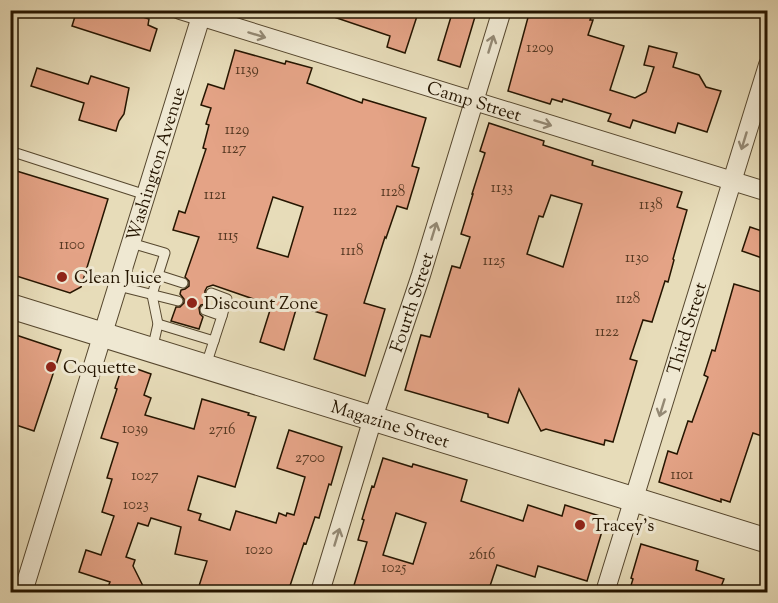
<svg xmlns="http://www.w3.org/2000/svg" width="778" height="603" font-family="'Sorts Mill Goudy',serif">
	<rect width="100%" height="100%" fill="#e7dcb9"/>
	<filter id="stains"><feTurbulence type="fractalNoise" baseFrequency=".00333" numOctaves="4"/><feColorMatrix values="0 0 0 0 .2 0 0 0 0 .09 0 0 0 0 .02 0 0 0 .5 -.17"/></filter>
	<radialGradient id="worn" r=".72"><stop offset=".6" stop-color="#630" stop-opacity="0"/><stop offset="1" stop-color="#630" stop-opacity=".3"/></radialGradient>
	<g fill="#e4a386" stroke="#251500" stroke-width="1.5" fill-rule="evenodd">
		<polygon points="77,10 122,10 149,19 148,25 157,29 150,51 72,26"/>
		<polygon points="326,10 419,10 405,53 387,47 390,36 325,14"/>
		<polygon points="453,10 477,10 460,67 438,60"/>
		<polygon points="530,10 593,10 590,20 593,20 588,35 624,46 610,90 635,98 646,92 654,67 644,65 649,46 677,53 673,67 699,75 706,87 721,91 707,132 678,123 675,133 633,120 630,128 608,121 611,114 563,99 562,102 552,99 550,104 508,91"/>
		<path d="M235,50L285,64L286,61L312,68L307,83L362,103L363,99L426,118L412,166L419,168L407,209L397,206L386,238L385,237L364,303L385,309L365,376L314,359L327,315L297,306L284,350L260,342L271,307L264,305L265,303L213,285L207,287L205,291V297L209,299L207,304L201,305L199,308L200,314L203,317L199,329L171,321L176,307H180L184,303V299L180,294L181,290L185,289L189,286V281L185,277L199,237L173,230L179,211L185,213L206,149L203,148L209,125L206,124L211,108L201,105L208,84L224,89ZM273,197L303,207L288,257L257,248Z"/>
		<polygon points="37,68 88,84 91,76 129,88 124,114 119,121 116,131 79,120 84,103 31,86"/>
		<path d="M489,123L544,141L543,145L593,161L592,165L682,192L677,207L687,210L673,259L674,260L668,282L665,281L652,322L643,320L630,359L637,361L613,442L605,440L604,445L546,429L541,431L519,389L508,423L488,417V414L405,390L421,335L430,337L452,266L460,268L470,237L461,234L473,194H472L485,153L480,151ZM551,195L582,204L563,267L527,254L539,216L543,217Z"/>
		<polygon points="10,169 108,199 81,287 70,293 10,274"/>
		<polygon points="750,227 768,233 768,260 742,251"/>
		<polygon points="734,284 768,294 768,438 753,433 730,502 721,499 721,502 659,482 668,451 677,454 688,421 692,422 708,377 704,375 712,350 715,351"/>
		<polygon points="10,333 61,350 34,431 10,423"/>
		<polygon points="123,364 151,374 144,395 151,398 145,415 194,429 202,399 249,413 248,415 256,417 235,487 198,476 188,510 201,514 199,520 230,530 236,511 276,523 279,513 286,516 287,513 294,515 305,477 277,468 289,430 342,447 331,485 329,484 319,518 315,517 306,544 304,543 288,592 219,592 199,586 207,561 175,554 181,527 151,518 148,526 138,523 126,557 135,560 133,566 146,592 106,592 110,582 79,572 86,550 101,555 114,516 102,512 112,479 107,478 118,443 101,438 117,389 115,388"/>
		<path d="M383,458L412,467L413,464L467,480L461,501L523,521L528,505L562,516L565,505L606,518L587,581L538,566L535,577L497,565L488,592H352L367,542L358,540L364,520L362,519L372,486L374,487ZM396,513L426,523L413,564L383,555Z"/>
		<polygon points="641,544 698,561 696,570 724,579 719,592 629,592 633,579 631,578"/>
	</g>
	<g fill="none" stroke-linecap="round" stroke-linejoin="round">
		<g stroke="#56472e" stroke-width="11">
			<g id="service">
				<polyline points="10,151 146,195"/>
				<polyline points="131,243 165,253 158,275"/>
				<polyline points="118,286 178,301"/>
				<polyline points="211,293 227,299 222,316"/>
				<polyline points="205,310 222,316 206,365"/>
				<polyline points="158,324 214,341"/>
				<polyline points="152,350 158,324 152,295 158,275 183,283"/>
			</g>
		</g>
		<g stroke="#56472e" stroke-width="20">
			<g id="minor">
				<path id="s1" d="M180,10L768,192"/>
				<path id="s2" d="M23,592L203,10"/>
				<path id="s3" d="M320,592L373,418L421,275L502,10"/>
				<path id="s4" d="M605,592L768,65"/>
			</g>
		</g>
		<g stroke="#56472e" stroke-width="26">
			<g id="tertiary">
				<path id="s5" d="M10,306L768,541"/>
			</g>
		</g>
		<use href="#service" stroke="#efe8d2" stroke-width="9"/>
		<use href="#minor" stroke="#efe8d2" stroke-width="18"/>
		<use href="#tertiary" stroke="#efe8d2" stroke-width="24"/>
	</g>
	<defs><path id="oneway-shaft" d="M-6 0H5M1.5-3L5.5 0L1.5 3" fill="none" stroke-width="1.6" stroke-linecap="round" stroke-linejoin="round" transform="scale(1.5)"/></defs>
	<g stroke="#948974">
		<use href="#oneway-shaft" transform="translate(257 35) rotate(17)"/>
		<use href="#oneway-shaft" transform="translate(491 44) rotate(-73)"/>
		<use href="#oneway-shaft" transform="translate(543 123) rotate(17)"/>
		<use href="#oneway-shaft" transform="translate(744 141) rotate(107)"/>
		<use href="#oneway-shaft" transform="translate(434 231) rotate(-73)"/>
		<use href="#oneway-shaft" transform="translate(662 408) rotate(107)"/>
		<use href="#oneway-shaft" transform="translate(337 537) rotate(-73)"/>
	</g>
	<g fill="#8f2418" stroke="#efe8d2" stroke-width="2">
		<circle cx="62" cy="277" r="6"/>
		<circle cx="192" cy="303" r="6"/>
		<circle cx="51" cy="367" r="6"/>
		<circle cx="580" cy="525" r="6"/>
	</g>
	<g text-anchor="middle" stroke-width="6" stroke-linejoin="round" paint-order="stroke">
		<g font-size="15" fill="#553822">
			<text x="540" y="52">1209</text>
			<text x="247" y="74">1139</text>
			<text x="237" y="134">1129</text>
			<text x="234" y="153">1127</text>
			<text x="502" y="192">1133</text>
			<text x="393" y="196">1128</text>
			<text x="215" y="199">1121</text>
			<text x="651" y="209">1138</text>
			<text x="345" y="215">1122</text>
			<text x="228" y="240">1115</text>
			<text x="72" y="249">1100</text>
			<text x="352" y="255">1118</text>
			<text x="637" y="262">1130</text>
			<text x="494" y="265">1125</text>
			<text x="628" y="303">1128</text>
			<text x="607" y="336">1122</text>
			<text x="135" y="433">1039</text>
			<text x="222" y="434">2716</text>
			<text x="310" y="462">2700</text>
			<text x="682" y="479">1101</text>
			<text x="145" y="480">1027</text>
			<text x="136" y="509">1023</text>
			<text x="259" y="554">1020</text>
			<text x="482" y="559">2616</text>
			<text x="394" y="572">1025</text>
		</g>
		<g font-size="18" fill="#251500" stroke="#efe8d2">
			<text dy="6" stroke="none"><textPath href="#s1" startOffset="308">Camp Street</textPath></text>
			<text dy="6" stroke="none"><textPath href="#s2" startOffset="448">Washington Avenue</textPath></text>
			<text dy="6" stroke="none"><textPath href="#s3" startOffset="304">Fourth Street</textPath></text>
			<text dy="6" stroke="none"><textPath href="#s4" startOffset="276">Third Street</textPath></text>
			<text dy="6" stroke="none"><textPath href="#s5" startOffset="398">Magazine Street</textPath></text>
		</g>
		<g font-size="18" fill="#251500" stroke="#efe8d2" text-anchor="start">
			<text x="74" y="283">Clean Juice</text>
			<text x="204" y="309">Discount Zone</text>
			<text x="63" y="373">Coquette</text>
			<text x="592" y="531">Tracey's</text>
		</g>
	</g>
	<rect width="778" height="603" fill="none" stroke="#e7dcb9" stroke-width="36"/>
	<rect x="12" y="12" width="754" height="579" fill="none" stroke="#251500" stroke-width="3"/>
	<rect x="18" y="18" width="742" height="567" fill="none" stroke="#251500" stroke-width="1.5"/>
	<rect width="100%" height="100%" filter="url(#stains)"/>
	<rect width="100%" height="100%" fill="url(#worn)"/>
</svg>
